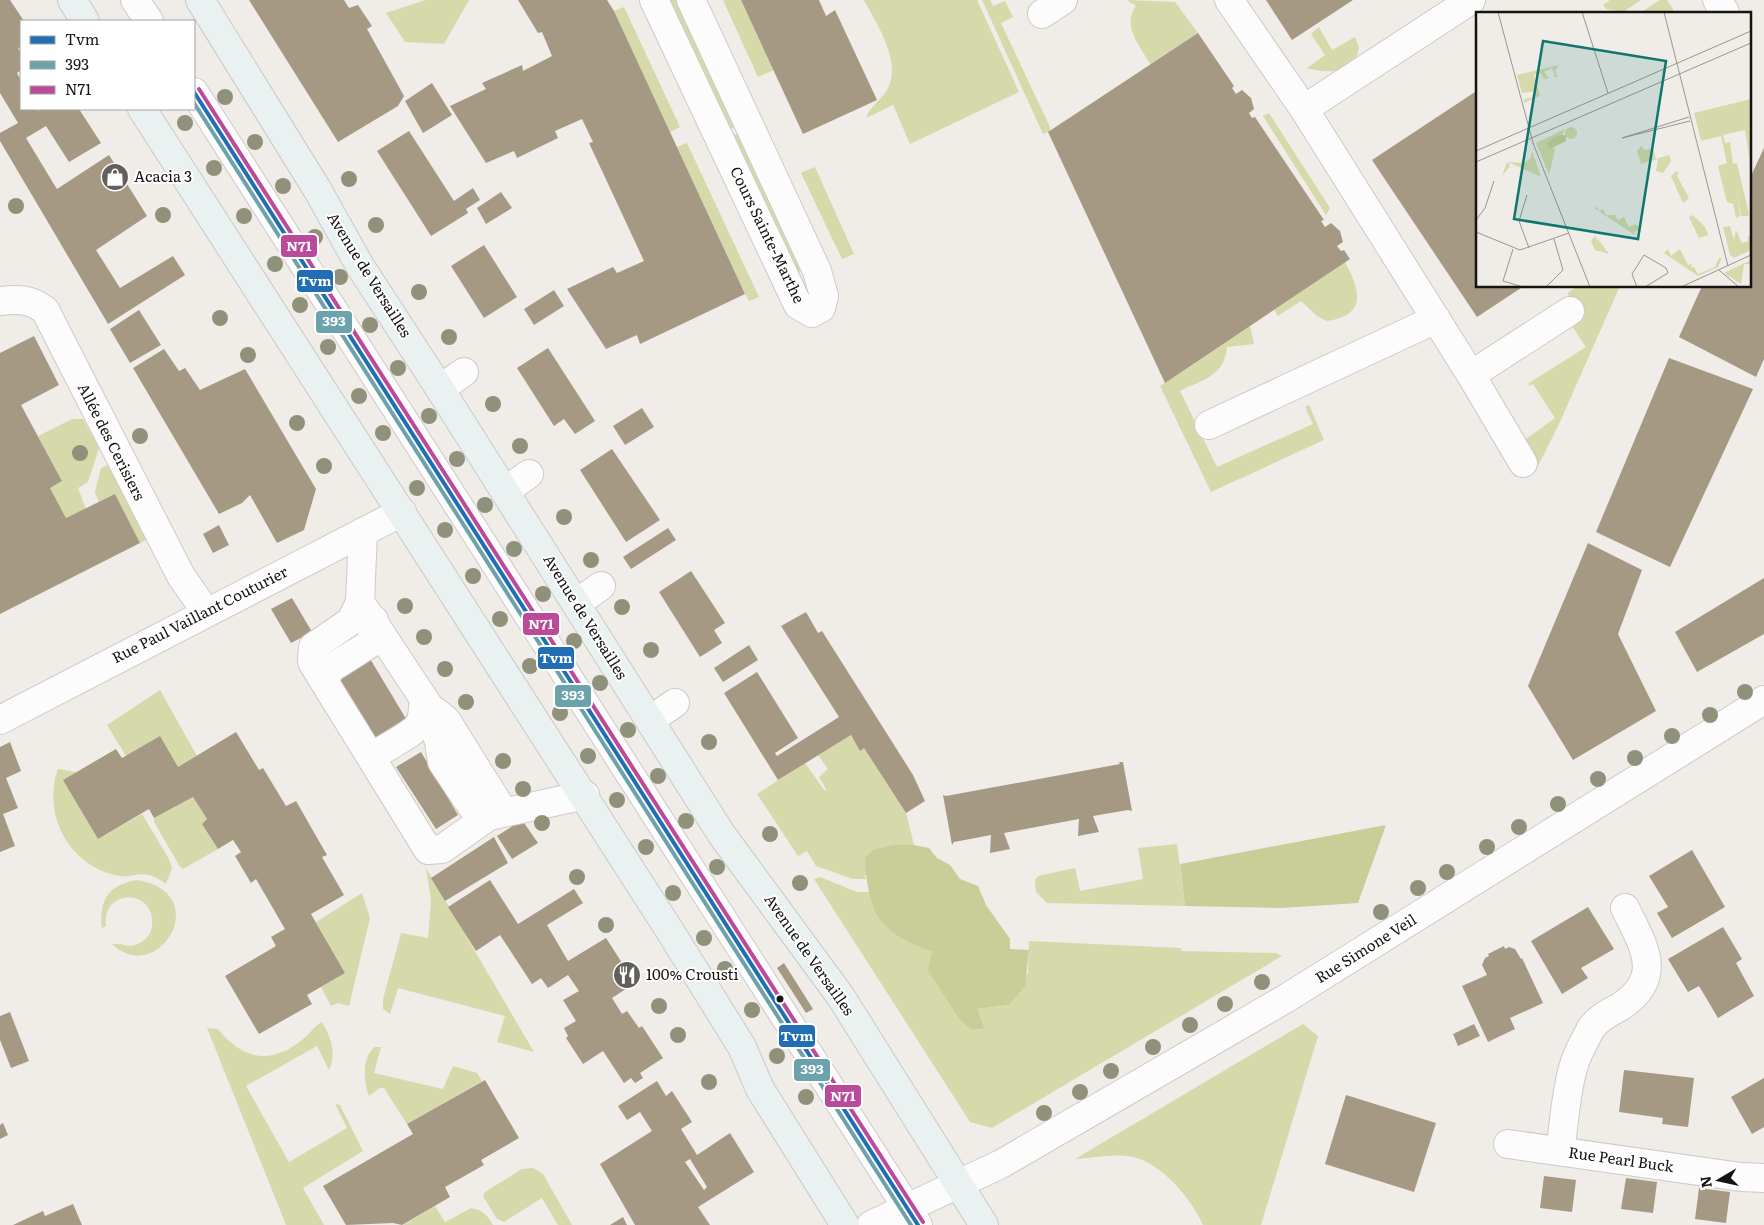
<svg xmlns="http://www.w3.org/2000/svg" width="1764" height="1225" font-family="Literata,serif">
	<rect width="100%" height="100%" fill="#f0ece8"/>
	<g fill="#d6d9aa">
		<polygon points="425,0 469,0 444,44 405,42 386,13"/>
		<polygon points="666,0 676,0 735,127 727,130"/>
		<polygon points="723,0 741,0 774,70 758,77"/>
		<path d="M864,0H977L1019,92L910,144L893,105L866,118C869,108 881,100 887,90C903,62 877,25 864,0Z"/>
		<polygon points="982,0 990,0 993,6 1005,1 1013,17 1001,23 1049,125 1051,131 1043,134"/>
		<path d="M1127,0L1175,2L1198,33L1151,65C1141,48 1121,25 1136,6Z"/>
		<polygon points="1610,0 1641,0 1623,12 1606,9 1603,5"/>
		<polygon points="1660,0 1667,0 1676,14 1638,14"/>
		<polygon points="624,7 680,127 670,132 614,11"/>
		<path d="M1319,27L1332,50L1355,37L1359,48L1355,63C1337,73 1327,73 1307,68L1325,55L1311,34Z"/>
		<polygon points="1269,113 1330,208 1326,215 1263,116"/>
		<polygon points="738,133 802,268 798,274 730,137"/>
		<polygon points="687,143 759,297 749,301 745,294 677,147"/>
		<polygon points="815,167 854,254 842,259 801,173"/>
		<path d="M1345,262C1360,290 1368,315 1327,321L1317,316L1301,301L1278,316L1274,310Z"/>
		<polygon points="1578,286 1620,286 1560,422 1535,472 1519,444 1555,418 1533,384 1529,386 1529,383 1586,347 1572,326 1584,318 1567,293"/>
		<path d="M1250,326L1254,344L1227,347C1224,376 1204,379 1180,391L1217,467L1313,424L1305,407L1309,405L1324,440L1211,492L1160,386Z"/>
		<polygon points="72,419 83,419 99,448 88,482 78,488 86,509 66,518 50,488 62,481 38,436"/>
		<polygon points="108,465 148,539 140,543 115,494 99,502 95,492 101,468"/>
		<polygon points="160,690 197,756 178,767 126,756 107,725"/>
		<polygon points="851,735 860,750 864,748 906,813 914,845 894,845 865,876 866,879 853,879 816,866 807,851 798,856 757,794 805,763 825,791 826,789 819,777 828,769 818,755"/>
		<path d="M58,769L76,772L64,780L98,839L142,814L169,859L172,868L166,884C140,865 136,881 115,875C68,864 42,813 58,769Z"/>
		<polygon points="193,797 207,819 202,824 218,849 183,869 179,865 154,822 154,818"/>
		<polygon points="1177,844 1185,906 1047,903 1036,892 1035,881 1038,876 1075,868 1080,891 1143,879 1138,848"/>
		<polygon points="426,868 534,1052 497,1042 505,1016 398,988 390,1014 383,1009 383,999 401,933 428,938 431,901"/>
		<polygon points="820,877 857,892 870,892 873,901 904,939 932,952 977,1009 1009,1005 1028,973 1029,941 1181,948 1181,951 1276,953 1282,956 992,1128 970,1122 814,879"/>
		<path d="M137,880C216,893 158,988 112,944C120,942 128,949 138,944C145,941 151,934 152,927C157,888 101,888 106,926L102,928C99,900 108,885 137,880Z"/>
		<polygon points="362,893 370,918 349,1006 338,1003 331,1006 321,987 345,973 316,922"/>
		<path d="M322,1022C331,1038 337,1053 329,1070L317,1046L246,1086L289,1162L347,1128L335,1104L340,1105L363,1151L303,1188L324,1225H286L207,1028L218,1029C242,1059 270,1066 302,1040C310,1034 314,1026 322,1022Z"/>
		<path d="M1303,1024L1318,1036L1261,1225H1203C1192,1199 1161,1163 1133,1157C1114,1153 1094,1158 1075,1159Z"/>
		<path d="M375,1047H381L374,1073L443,1089L453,1066L477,1073L482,1081L407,1124L384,1088H380L369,1096C364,1082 361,1057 375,1047Z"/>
		<polygon points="533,1168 543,1174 572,1225 558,1225 542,1198 504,1222 497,1219 483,1196 485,1192 522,1169"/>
		<path d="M435,1206L445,1222L471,1208C483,1210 487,1215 493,1225H403Z"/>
	</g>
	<g fill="#c9cd98">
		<polygon points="1386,825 1358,903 1282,908 1185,906 1180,864"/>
		<path d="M894,845H914L929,848L937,858L950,865L960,879L978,886L986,905L1010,939V949L1029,950L1025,986L1009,1005L977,1009L984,1028L971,1030L958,1017L928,970L932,952C915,945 894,937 882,922C870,909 865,875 865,858L875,849Z"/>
	</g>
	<g fill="#a69984" fill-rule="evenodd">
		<polygon points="0,0 10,0 24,21 21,21 21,47 18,48 21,53 21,70 17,73 21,81 21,109 37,109 38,111 43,109 79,109 101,143 69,162 46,126 26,138 55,186 57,189 109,155 147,216 96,250 120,288 173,256 185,275 108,324 0,141 0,133 18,123 0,93"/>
		<polygon points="249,0 344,0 349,8 358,5 372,26 367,29 404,96 398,106 338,142"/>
		<polygon points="518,0 607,0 614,11 745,294 640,344 637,335 606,349 567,289 613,267 617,273 644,261 589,143 593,142 582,119 555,131 558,138 517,158 514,151 486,163 450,106 486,89 482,83 522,65 523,71 552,56 542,32 538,33"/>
		<polygon points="741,0 819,0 826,16 835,10 877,100 803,134"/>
		<polygon points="1266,0 1353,0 1292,40"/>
		<polygon points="1198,33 1234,86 1232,88 1236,94 1242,90 1251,98 1254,109 1249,113 1252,118 1255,117 1324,220 1321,221 1325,227 1331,223 1340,231 1343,242 1337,246 1341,251 1344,250 1350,259 1165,383 1048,132"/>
		<polygon points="432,83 452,115 423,133 405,101"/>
		<polygon points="1478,90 1478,286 1524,286 1477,317 1372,160"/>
		<polygon points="409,131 454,201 473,188 480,200 466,209 468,213 431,236 377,151"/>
		<polygon points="1764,148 1764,359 1756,377 1679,337 1702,286 1750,286 1750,178"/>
		<polygon points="501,192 512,208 486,224 477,208"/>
		<polygon points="484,245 517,297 484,318 451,266"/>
		<polygon points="554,290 564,306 534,325 524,309"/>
		<polygon points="139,310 161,345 130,363 110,329"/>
		<polygon points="34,336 59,385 21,405 62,481 50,488 66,518 115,494 140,543 0,614 0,353"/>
		<polygon points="548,348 595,421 575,434 564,419 554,426 517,368"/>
		<polygon points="164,349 179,371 185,368 200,390 245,369 316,489 304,530 277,543 250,495 242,503 219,514 133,368"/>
		<polygon points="1669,358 1753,389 1670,567 1596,532"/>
		<polygon points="642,408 654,427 625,445 613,426"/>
		<polygon points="612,449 660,520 626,542 580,470"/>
		<polygon points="219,525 229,545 213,553 203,534"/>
		<polygon points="668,528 676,540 631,569 623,557"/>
		<polygon points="1588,543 1642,570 1618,634 1656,711 1573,760 1528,686"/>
		<polygon points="691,571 725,623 714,630 722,643 700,657 659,592"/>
		<polygon points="1764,578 1764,634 1697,672 1675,632"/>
		<polygon points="292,598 312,632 291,643 271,609"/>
		<polygon points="806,612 818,633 822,631 913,775 925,801 906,813 864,748 860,751 851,735 778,780 724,693 757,672 798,738 775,753 777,756 839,717 781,626"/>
		<polygon points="357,637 420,742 387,761 326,655"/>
		<polygon points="749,645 758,660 723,682 714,668"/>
		<polygon points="236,732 259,770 263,768 286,806 296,801 327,855 322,857 344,895 311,914 345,973 307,995 312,1004 259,1034 225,976 276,946 271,937 285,929 256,879 251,883 235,856 241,852 233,840 218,849 202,824 207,819 193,797 154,818 149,809 98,839 63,780 116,749 122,758 160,736 178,767"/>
		<polygon points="10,742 21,771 6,778 18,808 3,814 15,846 0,852 0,747"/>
		<polygon points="421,752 458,815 436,829 396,767"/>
		<polygon points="1119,762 1123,762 1132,811 1128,810 1093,816 1099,832 1078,836 1079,819 1004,833 1010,849 990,853 991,835 954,842 952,845 943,795 946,796 1120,764"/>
		<polygon points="522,820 538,843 512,859 497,836"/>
		<polygon points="494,837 508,863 445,901 431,878"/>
		<polygon points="1692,850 1725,907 1672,938 1657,913 1668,907 1649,876"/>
		<polygon points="490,880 518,924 574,889 583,903 547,925 568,961 606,938 635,983 612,998 622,1014 627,1011 639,1028 642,1026 663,1058 640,1073 643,1078 635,1083 631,1078 624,1083 603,1051 583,1064 566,1038 568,1036 564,1028 576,1021 563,1000 579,991 568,975 548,988 541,978 532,984 500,935 476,951 448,907"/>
		<polygon points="1588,907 1614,949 1581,968 1588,978 1562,994 1531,941"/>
		<polygon points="1723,927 1742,959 1736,963 1754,996 1718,1018 1699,986 1688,992 1668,959"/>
		<polygon points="1504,946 1505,949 1509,947 1515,949 1521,959 1522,958 1543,1003 1510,1018 1515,1029 1488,1042 1462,986 1487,975 1482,965 1485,958 1489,956 1488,954"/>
		<polygon points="784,963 813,1009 806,1013 777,968"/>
		<polygon points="10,1012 29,1061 11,1068 0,1040 0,1016"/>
		<polygon points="1474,1024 1480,1036 1458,1046 1453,1034"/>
		<polygon points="1624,1070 1694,1078 1688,1127 1662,1124 1663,1118 1619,1112"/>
		<polygon points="1764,1078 1764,1127 1752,1134 1731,1097"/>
		<polygon points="485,1080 519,1138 481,1160 484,1165 445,1187 450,1197 402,1225 393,1223 346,1225 323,1186 413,1134 407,1124"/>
		<path d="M657,1081L666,1096L672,1091L692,1122L681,1129L697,1155L730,1133L754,1172L698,1207L710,1225H635L600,1164L652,1131L640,1112L627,1120L618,1106ZM690,1159L707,1187L704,1190L685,1162Z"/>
		<polygon points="1346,1095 1436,1123 1414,1192 1325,1164"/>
		<polygon points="3,1123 8,1135 0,1139 0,1125"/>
		<polygon points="1544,1176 1576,1180 1572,1212 1540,1208"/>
		<polygon points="1626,1178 1657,1182 1653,1213 1621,1209"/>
		<polygon points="1699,1188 1730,1192 1726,1223 1695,1219"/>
		<polygon points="73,1204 82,1225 13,1225 43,1211 45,1216"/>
		<polygon points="623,1217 627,1225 610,1225"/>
	</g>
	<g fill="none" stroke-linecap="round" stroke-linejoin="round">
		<g stroke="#cdcac8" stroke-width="30">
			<g id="minor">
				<polyline points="135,0 149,21"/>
				<polyline points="654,0 798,305 812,313 821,308 824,296 817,271 691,0"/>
				<polyline points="1229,0 1304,109 1471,375"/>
				<polyline points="1717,0 1725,12"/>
				<polyline points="1042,14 1063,0"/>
				<polyline points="194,92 918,1225"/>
				<polyline points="1304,109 1471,0"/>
				<path d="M0,301C19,299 30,299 45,310L181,576L206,612"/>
				<polyline points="440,389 464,372"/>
				<polyline points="1209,425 1436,319"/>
				<polyline points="1523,463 1471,375 1570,311"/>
				<polyline points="505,491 529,474"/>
				<polyline points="363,532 360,602 428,705 439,742 442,762 476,813 489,816 585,795"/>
				<polyline points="360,602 351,621 313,647 312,662 428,850 442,849 489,816"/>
				<polyline points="577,603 601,586"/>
				<polyline points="325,682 328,672 333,667 371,643 374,620"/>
				<polyline points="435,711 446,720 503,811"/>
				<polyline points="0,720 402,512"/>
				<polyline points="650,720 675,703"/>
				<path d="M372,758C383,747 414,735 420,723C423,717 423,706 424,699"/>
				<polyline points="1508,1144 1741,1177 1764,1178"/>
				<path d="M1560,1151C1564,1125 1566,1089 1574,1065C1577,1053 1585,1041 1590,1030C1596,1019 1609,1013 1620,1007C1665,977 1644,947 1625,908"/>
				<polyline points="871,1225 1001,1164 1285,999 1764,700"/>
			</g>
		</g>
		<g stroke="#cbc9c7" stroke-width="30">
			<g id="major">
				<polyline points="72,0 85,21"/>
				<polyline points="200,0 317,189 360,266 440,389 722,835 841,997 984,1225"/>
				<polyline points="142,109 670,931 742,1047 760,1089 845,1225"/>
			</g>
		</g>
		<use href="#minor" stroke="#fdfcfc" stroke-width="28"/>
		<use href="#major" stroke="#e9f1f1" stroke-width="28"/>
		<g stroke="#fff" stroke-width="8">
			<polyline id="bus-1" points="194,92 918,1225"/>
		</g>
		<g stroke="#fff" stroke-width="8">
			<polyline id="bus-2" points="194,103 911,1225"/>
		</g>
		<g stroke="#fff" stroke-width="8">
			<polyline id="bus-3" points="199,89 923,1222"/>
		</g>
		<use href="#bus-1" stroke="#216eb4" stroke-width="4"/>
		<use href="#bus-2" stroke="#6ba2ab" stroke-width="4"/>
		<use href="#bus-3" stroke="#bb4a9b" stroke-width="4"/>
	</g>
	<g fill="#90917a">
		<circle cx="225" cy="97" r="8"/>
		<circle cx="185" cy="123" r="8"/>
		<circle cx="255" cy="142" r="8"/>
		<circle cx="214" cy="168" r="8"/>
		<circle cx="349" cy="179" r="8"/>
		<circle cx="283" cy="186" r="8"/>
		<circle cx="16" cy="206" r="8"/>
		<circle cx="163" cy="215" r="8"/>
		<circle cx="244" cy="216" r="8"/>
		<circle cx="376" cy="225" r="8"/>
		<circle cx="315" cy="237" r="8"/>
		<circle cx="275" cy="264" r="8"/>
		<circle cx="340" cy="277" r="8"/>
		<circle cx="419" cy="292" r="8"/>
		<circle cx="300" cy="305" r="8"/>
		<circle cx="220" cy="318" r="8"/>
		<circle cx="370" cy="325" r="8"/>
		<circle cx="449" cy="337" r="8"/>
		<circle cx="328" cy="347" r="8"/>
		<circle cx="248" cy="355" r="8"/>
		<circle cx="398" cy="368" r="8"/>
		<circle cx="359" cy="396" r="8"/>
		<circle cx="493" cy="404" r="8"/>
		<circle cx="429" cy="416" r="8"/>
		<circle cx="297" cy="423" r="8"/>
		<circle cx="383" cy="433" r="8"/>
		<circle cx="140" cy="436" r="8"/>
		<circle cx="520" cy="446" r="8"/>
		<circle cx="80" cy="453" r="8"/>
		<circle cx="457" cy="459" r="8"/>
		<circle cx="324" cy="466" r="8"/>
		<circle cx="417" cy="488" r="8"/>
		<circle cx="485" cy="505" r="8"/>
		<circle cx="564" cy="517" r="8"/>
		<circle cx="445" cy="530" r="8"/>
		<circle cx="514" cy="549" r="8"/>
		<circle cx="591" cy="560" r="8"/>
		<circle cx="473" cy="576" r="8"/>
		<circle cx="543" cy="594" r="8"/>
		<circle cx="405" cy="606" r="8"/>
		<circle cx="622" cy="607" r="8"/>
		<circle cx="500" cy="619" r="8"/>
		<circle cx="424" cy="637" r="8"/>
		<circle cx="574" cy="641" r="8"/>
		<circle cx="651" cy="650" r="8"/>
		<circle cx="530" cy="666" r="8"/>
		<circle cx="445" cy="669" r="8"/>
		<circle cx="600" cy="683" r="8"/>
		<circle cx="1745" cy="692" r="8"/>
		<circle cx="466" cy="702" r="8"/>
		<circle cx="560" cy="713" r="8"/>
		<circle cx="1710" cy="715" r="8"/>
		<circle cx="628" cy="730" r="8"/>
		<circle cx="1672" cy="736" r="8"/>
		<circle cx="709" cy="742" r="8"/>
		<circle cx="588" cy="756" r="8"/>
		<circle cx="1635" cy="758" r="8"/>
		<circle cx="503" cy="761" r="8"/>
		<circle cx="658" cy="776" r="8"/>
		<circle cx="1598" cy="779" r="8"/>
		<circle cx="523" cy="789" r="8"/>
		<circle cx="617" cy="800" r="8"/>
		<circle cx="1558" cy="804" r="8"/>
		<circle cx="686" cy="821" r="8"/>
		<circle cx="542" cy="823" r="8"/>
		<circle cx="1519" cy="827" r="8"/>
		<circle cx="770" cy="834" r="8"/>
		<circle cx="646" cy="847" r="8"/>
		<circle cx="1487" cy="847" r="8"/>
		<circle cx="717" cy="867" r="8"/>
		<circle cx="1447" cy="872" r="8"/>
		<circle cx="577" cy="877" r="8"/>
		<circle cx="800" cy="883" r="8"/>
		<circle cx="1418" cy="888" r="8"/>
		<circle cx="673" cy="893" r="8"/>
		<circle cx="1381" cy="912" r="8"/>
		<circle cx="606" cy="925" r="8"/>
		<circle cx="704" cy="938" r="8"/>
		<circle cx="725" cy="969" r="8"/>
		<circle cx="1262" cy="982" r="8"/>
		<circle cx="1225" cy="1004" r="8"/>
		<circle cx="659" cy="1006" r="8"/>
		<circle cx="752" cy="1010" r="8"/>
		<circle cx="1190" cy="1025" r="8"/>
		<circle cx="678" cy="1035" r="8"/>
		<circle cx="1153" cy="1047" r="8"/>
		<circle cx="777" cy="1056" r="8"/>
		<circle cx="1111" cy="1071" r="8"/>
		<circle cx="709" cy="1082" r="8"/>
		<circle cx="1080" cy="1092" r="8"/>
		<circle cx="806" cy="1097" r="8"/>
		<circle cx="1044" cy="1113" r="8"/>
	</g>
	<defs>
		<g id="shop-disc" transform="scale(1.4375)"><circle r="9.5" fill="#62605c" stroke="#fff"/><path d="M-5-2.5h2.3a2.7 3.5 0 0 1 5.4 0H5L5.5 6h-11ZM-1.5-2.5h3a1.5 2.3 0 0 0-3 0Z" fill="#fff"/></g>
		<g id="restaurant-disc" transform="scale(1.4375)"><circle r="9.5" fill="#62605c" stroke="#fff"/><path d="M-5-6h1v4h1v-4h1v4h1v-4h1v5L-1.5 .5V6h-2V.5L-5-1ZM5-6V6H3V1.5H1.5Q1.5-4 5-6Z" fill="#fff"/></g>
	</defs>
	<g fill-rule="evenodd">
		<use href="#shop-disc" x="115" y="177"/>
		<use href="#restaurant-disc" x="627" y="975"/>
	</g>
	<circle fill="#161411" stroke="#fff" stroke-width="2" cx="780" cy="999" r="4.5"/>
	<g text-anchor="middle" stroke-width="4" stroke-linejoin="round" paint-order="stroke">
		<g font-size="15" fill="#161411" stroke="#fff" text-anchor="start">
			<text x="134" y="182">Acacia 3</text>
			<text x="646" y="980">100% Crousti</text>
		</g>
		<g font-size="15" fill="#161411" stroke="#fff">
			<text transform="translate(767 235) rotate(64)" y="5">Cours Sainte-Marthe</text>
			<text transform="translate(369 275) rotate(58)" y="5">Avenue de Versailles</text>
			<text transform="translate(111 442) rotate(63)" y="5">Allée des Cerisiers</text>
			<text transform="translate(200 615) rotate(-27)" y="5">Rue Paul Vaillant Couturier</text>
			<text transform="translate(585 617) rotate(58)" y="5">Avenue de Versailles</text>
			<text transform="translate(1366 949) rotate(-32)" y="5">Rue Simone Veil</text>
			<text transform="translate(809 955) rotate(55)" y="5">Avenue de Versailles</text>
			<text transform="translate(1621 1160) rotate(8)" y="5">Rue Pearl Buck</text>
		</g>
	</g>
	<g transform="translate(1476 12)">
		<rect width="275" height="275" fill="#f0ece8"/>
		<path d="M83,53L79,59L82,65H77L79,64L76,56L68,60L73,66L68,67L65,61L58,63L64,84L48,91V87L60,85L59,79L46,81L41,63ZM275,87V156L269,118L247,123L249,131L254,130L264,204L260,206L257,192L251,190L242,154L251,151L245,124L225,129L218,101ZM89 121a6 6 0 1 1 12 0a6 6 0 1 1-12 0ZM89,117L86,123L73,131L79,138L73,163L60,131ZM165,134L169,138L177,136L180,147L193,143L195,149L187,161L180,159L182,147L160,153L165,151L161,139ZM56,139L65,165L32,150L34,154L26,164L31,150H33L48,151L55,146ZM261,151L273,202L272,204H265L256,152ZM197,159L203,160L201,164L213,186L207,191L195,164L200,160ZM121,195L123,199L127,197L130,203H139L142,208L148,205L153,215L160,212L164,217L158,220L159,223L118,196ZM217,203L229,215L232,223L223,226L213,205ZM254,214L258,228L260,218L266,231L272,229V224H275V238L258,246L254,243L247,215ZM120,223V232L121,226L133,242L119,238L115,229ZM192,237L195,244L204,237L212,253L216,252L215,256L218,255L222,262L239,255L243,246H246L242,255L222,264L188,241ZM275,248V252H268L265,272L248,261Z" fill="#d6d9aa"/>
		<path d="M83,123H90V129L74,137L71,131Z" fill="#c9cd98"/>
		<path fill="none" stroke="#999692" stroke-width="1" d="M22,0L57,131L114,275M106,0L132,81M188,0L252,254M213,105L146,126L214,109M0,139L275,19M0,150L275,31M51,183L43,209L53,236M0,208L9,196L18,169M0,220L44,238L93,221M37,237L27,269L47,275M243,258L263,275M70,275L87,258L78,227M161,275L156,262L168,243L190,256L192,261L169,275M205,275L275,243"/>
		<path fill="#0f766e" fill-opacity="0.15" stroke="#0f766e" stroke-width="2.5" d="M67,29L190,49L162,227L38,207Z"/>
		<rect width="275" height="275" fill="none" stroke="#161411" stroke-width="2.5"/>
	</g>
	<g stroke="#fff" stroke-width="2">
		<rect x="280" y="234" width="38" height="24" rx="5" fill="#bb4a9b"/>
		<rect x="296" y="269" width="38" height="24" rx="5" fill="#216eb4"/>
		<rect x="315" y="310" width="38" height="24" rx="5" fill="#6ba2ab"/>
		<rect x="522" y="612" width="38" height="24" rx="5" fill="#bb4a9b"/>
		<rect x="537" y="646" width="38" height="24" rx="5" fill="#216eb4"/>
		<rect x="554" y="684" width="38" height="24" rx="5" fill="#6ba2ab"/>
		<rect x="778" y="1024" width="38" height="24" rx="5" fill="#216eb4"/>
		<rect x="793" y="1058" width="38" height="24" rx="5" fill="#6ba2ab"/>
		<rect x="824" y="1084" width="38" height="24" rx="5" fill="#bb4a9b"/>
	</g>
	<g font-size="14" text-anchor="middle" font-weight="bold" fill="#fff">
		<text x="299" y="251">N71</text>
		<text x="315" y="286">Tvm</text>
		<text x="334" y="326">393</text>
		<text x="541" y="629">N71</text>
		<text x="556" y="663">Tvm</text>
		<text x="573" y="700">393</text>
		<text x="797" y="1041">Tvm</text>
		<text x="812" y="1074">393</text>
		<text x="843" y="1101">N71</text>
	</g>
	<rect x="20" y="20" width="175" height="90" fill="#ffffff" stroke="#a2a1a0"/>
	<rect x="30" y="36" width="25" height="8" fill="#216eb4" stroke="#a2a1a0"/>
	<text x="65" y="45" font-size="15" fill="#161411">Tvm</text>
	<rect x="30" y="61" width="25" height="8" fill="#6ba2ab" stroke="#a2a1a0"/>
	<text x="65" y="70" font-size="15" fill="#161411">393</text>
	<rect x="30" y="86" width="25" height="8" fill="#bb4a9b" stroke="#a2a1a0"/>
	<text x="65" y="95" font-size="15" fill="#161411">N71</text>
	<g transform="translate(1719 1180) rotate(261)" stroke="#ffffff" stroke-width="4" paint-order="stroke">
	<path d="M0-4L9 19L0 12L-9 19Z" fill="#161411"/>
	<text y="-8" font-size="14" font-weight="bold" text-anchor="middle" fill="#161411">N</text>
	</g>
</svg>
